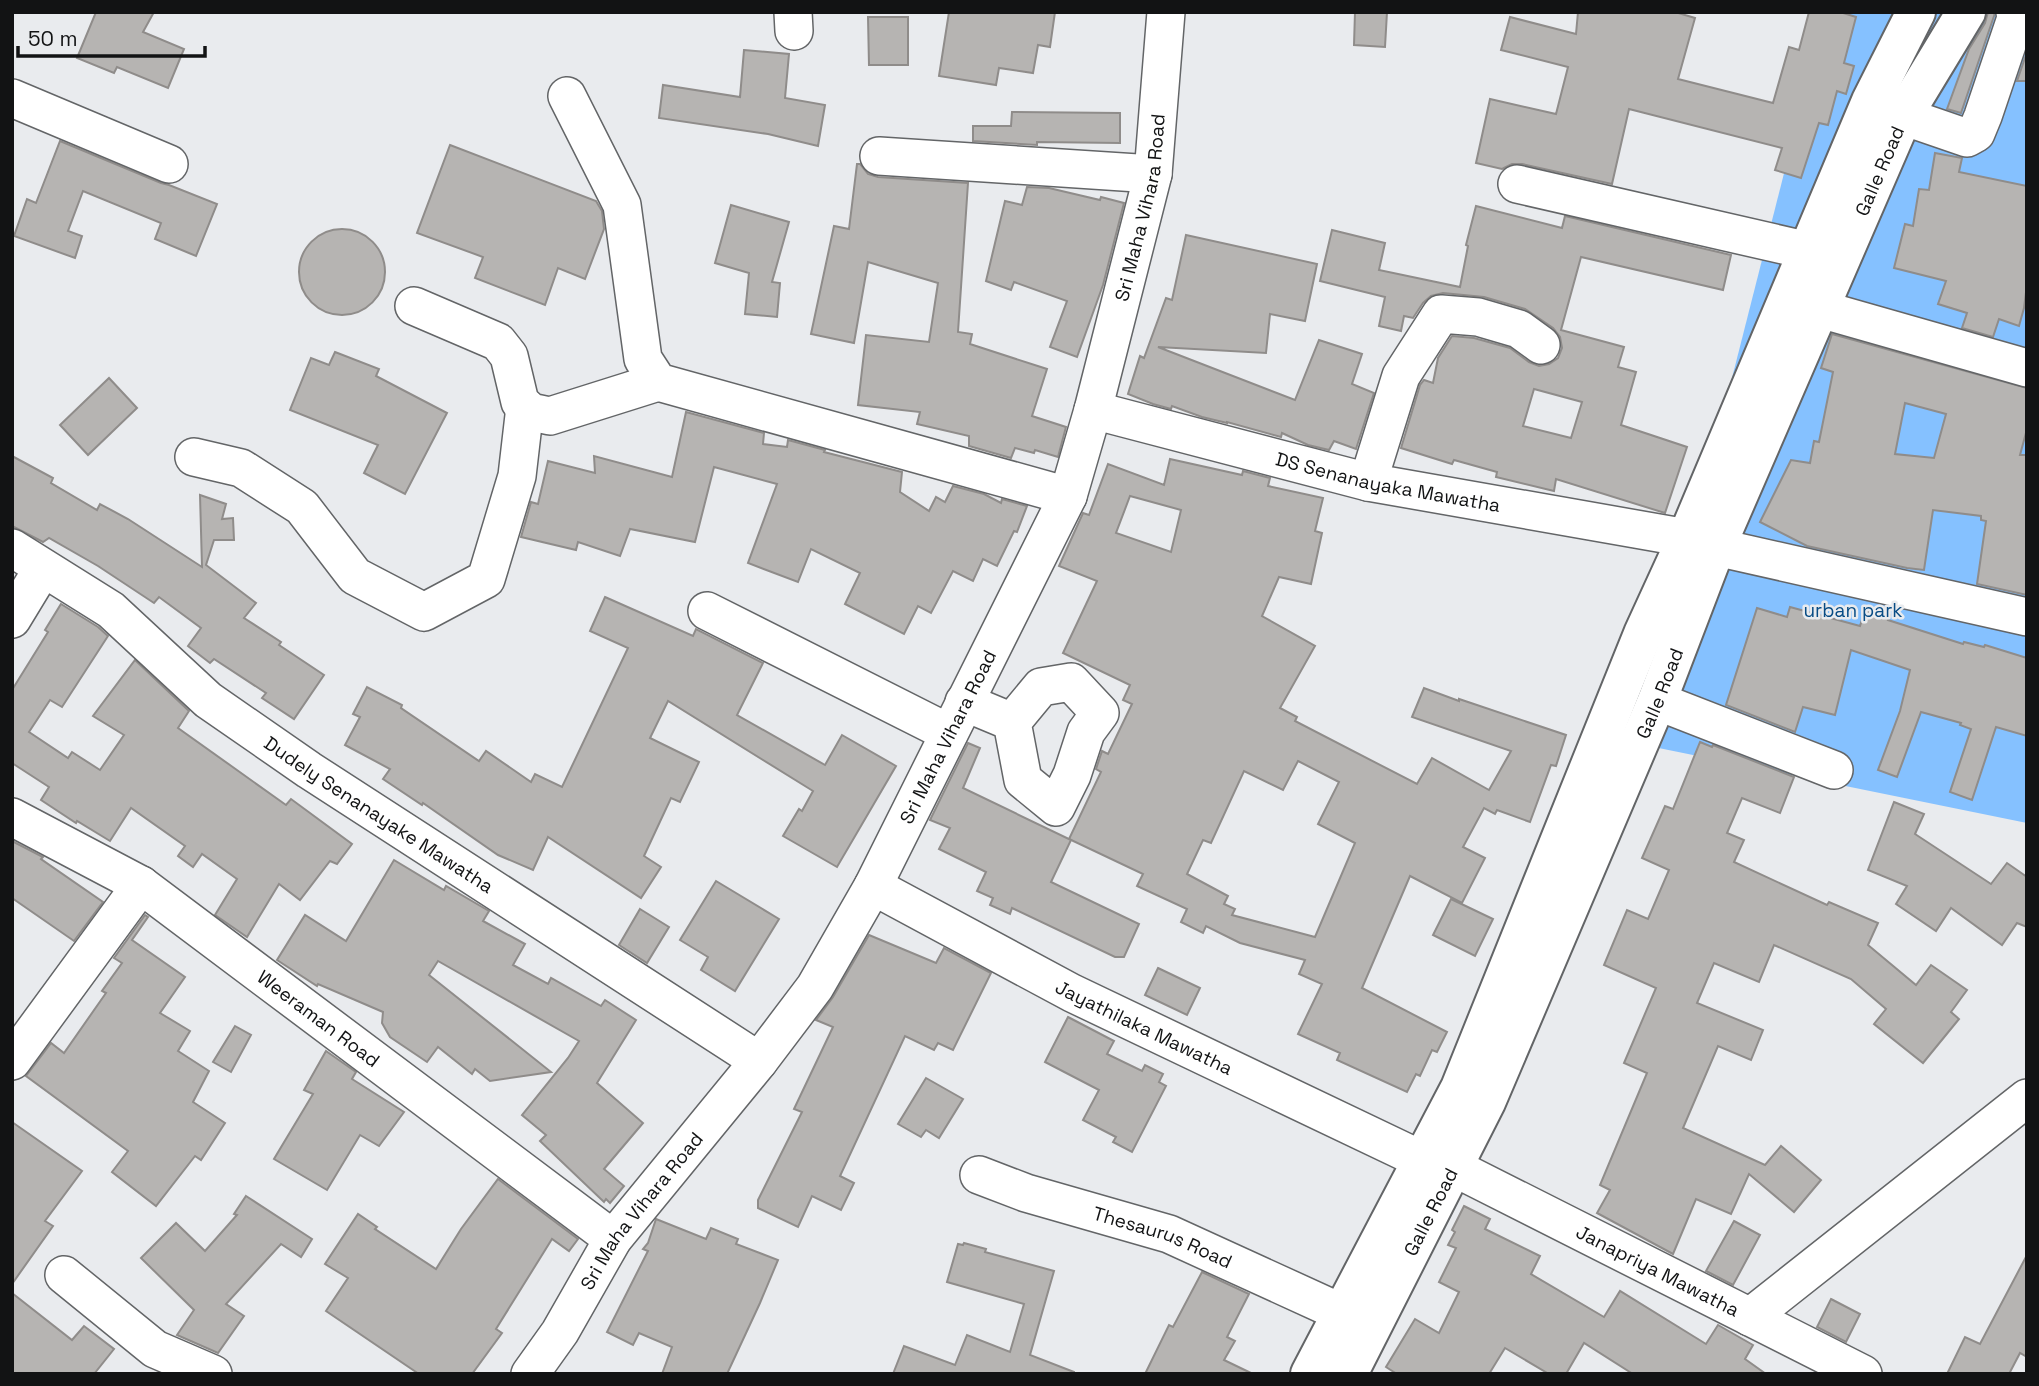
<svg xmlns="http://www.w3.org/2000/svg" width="2039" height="1386" font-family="'Space Grotesk',sans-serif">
	<rect width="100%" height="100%" fill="#e9ebee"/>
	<polygon fill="#85c1ff" points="1825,12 2027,12 2027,823 1639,744"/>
	<g fill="#b6b4b2" stroke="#8f8c8a" stroke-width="2" fill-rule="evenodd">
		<polygon points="96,12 154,12 143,32 184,49 168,88 117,67 114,73 77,58"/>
		<polygon points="949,12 1055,12 1050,47 1038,45 1033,73 999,68 996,85 939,76"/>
		<polygon points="1355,12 1387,12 1385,47 1354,45"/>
		<polygon points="1578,12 1675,12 1695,18 1678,79 1773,103 1789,47 1799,50 1809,12 1840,12 1856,17 1844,63 1854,66 1846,94 1837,91 1828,125 1819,123 1801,178 1775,170 1782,148 1629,109 1612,184 1522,164 1512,164 1502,169 1476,163 1490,99 1556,114 1568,67 1501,50 1510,17 1576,34"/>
		<polygon points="1988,12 1995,12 1994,16 1961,113 1947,109 1969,49 1985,23"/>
		<polygon points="868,17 908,17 908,65 869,65"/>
		<polygon points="744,50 789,54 785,98 825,105 818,146 768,134 659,118 663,85 740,97"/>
		<polygon points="2027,52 2027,81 2017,81"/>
		<polygon points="1012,112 1120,113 1120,143 1037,142 1037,145 973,141 973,126 1011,126"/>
		<polygon points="60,141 161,183 169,185 217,204 196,256 155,239 161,223 83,191 68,231 82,236 75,258 14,236 27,199 36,203"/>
		<polygon points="450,145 596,201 602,211 604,229 585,279 558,268 545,305 475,278 483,257 417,233"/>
		<polygon points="1935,153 1962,158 1959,172 2027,186 2027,284 2024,308 2019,326 1999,319 1993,337 1962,328 1967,313 1938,304 1946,281 1894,268 1905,224 1913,226 1919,189 1929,190"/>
		<polygon points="857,164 860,164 868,174 878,177 968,183 958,332 972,334 970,344 1047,369 1032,416 1066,427 1058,457 1035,450 1034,453 1015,448 1011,458 969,446 969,436 917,424 920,412 858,405 866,335 929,342 938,283 868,262 854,343 811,334 834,226 849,229"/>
		<polygon points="1027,187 1049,188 1100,200 1101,197 1124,203 1103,285 1077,357 1050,347 1067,301 1014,282 1011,290 986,281 1005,201 1022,205"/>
		<polygon points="731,205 789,222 772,282 780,283 777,317 745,314 749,273 715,263"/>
		<path d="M1476,206L1562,228L1565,216L1731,255L1723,290L1581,257L1561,330L1624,347L1618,367L1636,372L1621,425L1687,447L1665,513L1556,479L1554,491L1496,477L1497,472L1454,460L1452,464L1401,448L1420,385L1424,380L1433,383L1438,358L1452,336L1474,338L1510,348L1529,362L1539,366L1549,364L1558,358L1562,348L1560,337L1553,328L1525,309L1484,297L1443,293L1431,296L1423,303L1413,318L1404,316L1401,331L1379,326L1385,297L1320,281L1332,230L1385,243L1379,270L1460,287L1468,246L1466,245ZM1534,389L1582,402L1571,438L1523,426Z"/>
		<circle cx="342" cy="272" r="43"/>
		<polygon points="1186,235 1317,264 1305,321 1270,314 1266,353 1158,347 1295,400 1319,340 1362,354 1352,384 1374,393 1356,449 1334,441 1329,450 1308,445 1282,433 1281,437 1227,422 1227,423 1202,417 1172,406 1171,409 1153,404 1128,394 1140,356 1144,358 1166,298 1172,300"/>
		<path d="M1832,334L2027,388V429L2020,455H2027V595L1977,584L1986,521L1981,520V516L1933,510L1924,570L1907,568L1807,546L1760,522L1791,460L1810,463L1814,441L1819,442L1833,372L1821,368ZM1905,403L1946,414L1934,458L1895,454Z"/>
		<polygon points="335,352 379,369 376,376 447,413 405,494 364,473 378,445 290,410 311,358 329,365"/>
		<polygon points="109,378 137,408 88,455 60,425"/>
		<polygon points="686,412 764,433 763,444 787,447 788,440 825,450 824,452 902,472 900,492 929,511 936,497 945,502 953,486 984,494 1001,503 1002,499 1027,506 1017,532 1014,531 997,566 983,559 973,581 953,571 931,613 918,606 904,634 845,604 860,573 811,549 798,582 748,563 777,484 714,467 695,542 630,529 620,556 578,542 576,550 521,537 531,502 538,504 548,461 595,473 594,456 672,477"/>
		<polygon points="12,456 53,478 51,483 97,510 100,504 128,519 202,567 200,495 226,504 222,519 233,518 234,540 214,540 206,565 256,603 244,618 281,642 279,645 324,675 294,719 262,698 266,693 214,659 210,663 188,646 201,628 159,597 154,603 98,566 49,538 43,542 12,526"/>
		<path d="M1170,459L1242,475L1243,471L1270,478L1268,486L1323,498L1315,531L1322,533L1311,584L1279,577L1262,616L1315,646L1280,708L1297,717L1295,721L1417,784L1432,758L1489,790L1511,751L1412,717L1424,688L1459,701V699L1566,735L1556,766L1551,765L1530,822L1497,810L1495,814L1484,808L1463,847L1485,858L1462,903L1410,876L1362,988L1447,1032L1437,1052L1432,1050L1420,1076L1416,1074L1407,1092L1337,1060L1340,1053L1298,1034L1322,984L1299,974L1305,960L1240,943L1206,926L1203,933L1181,922L1187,909L1137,886L1143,874L1069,839L1101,772L1096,769L1102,751L1108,754L1132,704L1123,700L1130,685L1063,653L1097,581L1059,566L1083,513L1089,515L1108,464L1164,485ZM1130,496L1181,510L1171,552L1116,533ZM1298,761L1339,782L1318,824L1355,843L1315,937L1232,915L1235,909L1224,904L1228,896L1187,874L1203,840L1211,843L1244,771L1283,790Z"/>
		<polygon points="605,597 693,636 696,629 763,663 737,715 825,765 842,735 896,766 837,867 783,836 799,809 802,811 813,791 668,701 650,738 699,762 680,802 671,798 644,856 661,867 641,898 548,837 533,870 498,855 423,803 422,805 383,779 390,769 345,745 360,717 353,714 367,687 402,705 401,708 479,761 486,751 531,782 535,774 562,787 628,648 590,631"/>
		<polygon points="61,604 98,627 108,636 62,707 50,700 29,732 68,758 72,752 100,770 124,735 93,716 135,660 189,711 178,728 286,805 291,799 352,844 337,864 330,861 300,900 279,884 247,937 215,915 237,879 202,854 193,867 178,856 185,846 131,808 110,841 77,821 76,823 41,800 49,787 12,763 12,690 48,632 45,630"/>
		<polygon points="1790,607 1860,626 1866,607 1890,615 1888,620 1963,644 1964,642 1984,647 1985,645 2027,658 2027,736 1996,727 1972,800 1950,792 1971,729 1960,725 1961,723 1921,712 1897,777 1878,770 1900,711 1910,670 1851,650 1835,715 1803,707 1795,732 1726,705 1757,608 1787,617"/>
		<polygon points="1700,742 1712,747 1713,745 1794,777 1780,813 1742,798 1727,833 1744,840 1734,862 1827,905 1829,902 1878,923 1868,945 1916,985 1931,965 1967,990 1951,1012 1959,1019 1923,1063 1874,1024 1886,1009 1851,979 1774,945 1759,982 1714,963 1697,1003 1763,1030 1751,1060 1718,1046 1683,1128 1765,1165 1781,1146 1821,1180 1794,1212 1749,1174 1731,1214 1696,1199 1673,1254 1597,1213 1610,1190 1600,1185 1647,1073 1624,1063 1656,988 1604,965 1627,910 1648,919 1669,870 1642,858 1665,806 1673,809"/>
		<polygon points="968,743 980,748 963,788 1071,840 1051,882 1139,924 1124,957 1115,957 1012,908 1010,914 990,905 993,898 977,891 986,872 939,849 950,828 930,820"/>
		<polygon points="1894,802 1924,814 1915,834 1991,884 2007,863 2027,877 2027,927 2017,923 2002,945 1951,908 1936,931 1896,904 1907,886 1868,870"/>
		<polygon points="12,841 43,857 41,859 103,902 74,941 12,898"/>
		<polygon points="394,860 444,890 446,886 489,911 483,921 525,944 513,965 548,984 551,978 601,1006 605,1000 636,1020 597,1083 643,1123 604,1169 624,1186 610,1203 606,1199 604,1202 540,1141 546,1135 522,1115 568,1058 579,1041 438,961 429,975 551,1072 490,1081 475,1069 472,1074 438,1047 427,1062 390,1037 382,1023 383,1012 318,984 317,986 277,960 305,915 346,941"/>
		<polygon points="716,881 779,919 735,991 701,970 708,957 680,940"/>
		<polygon points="1451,899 1493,919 1475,956 1433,935"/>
		<polygon points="640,909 669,927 647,963 619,945"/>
		<polygon points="145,915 148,917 132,940 185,977 160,1013 190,1031 178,1051 209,1071 193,1102 225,1123 201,1160 195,1156 156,1206 112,1172 128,1151 26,1076 51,1043 64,1053 106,993 102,991 122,963 114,958"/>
		<polygon points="869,935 936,963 944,948 991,973 953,1050 938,1043 934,1050 905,1036 840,1176 854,1183 841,1210 812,1196 798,1227 758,1208 758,1200 802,1112 794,1109 833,1027 816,1020 833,997"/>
		<polygon points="1158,968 1200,988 1187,1015 1145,995"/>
		<polygon points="1068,1017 1114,1041 1107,1054 1142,1071 1145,1065 1163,1074 1159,1082 1166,1086 1132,1152 1113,1142 1116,1137 1083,1120 1099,1090 1045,1062"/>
		<polygon points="235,1026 251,1035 231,1072 213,1062"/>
		<polygon points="326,1051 356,1072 352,1079 404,1112 379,1146 360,1135 327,1190 274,1159 313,1094 304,1090"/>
		<polygon points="926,1078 963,1099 939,1138 926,1130 921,1137 898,1124"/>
		<polygon points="12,1122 82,1171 45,1221 53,1226 12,1284"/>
		<polygon points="498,1179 578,1239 569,1251 552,1239 496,1329 502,1333 472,1374 419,1374 326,1311 348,1278 325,1264 358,1214 377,1227 375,1229 436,1269 461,1229"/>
		<polygon points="246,1196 312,1239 301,1257 281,1244 226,1304 244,1316 218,1353 177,1335 194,1310 141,1258 176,1223 205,1251 237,1215 234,1214"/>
		<polygon points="1464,1206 1490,1219 1485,1229 1540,1256 1531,1274 1604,1317 1620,1291 1706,1344 1718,1325 1753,1345 1745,1359 1766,1374 1633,1374 1584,1343 1566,1374 1549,1374 1505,1348 1489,1374 1397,1374 1386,1367 1415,1319 1439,1333 1459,1292 1439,1282 1456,1248 1448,1245 1455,1232 1452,1230"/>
		<polygon points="656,1219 706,1239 711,1228 738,1239 736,1244 778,1260 760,1303 727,1374 662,1374 672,1347 639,1333 633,1345 607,1332 648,1251 643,1249 648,1243"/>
		<polygon points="1734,1221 1760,1235 1733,1285 1706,1271"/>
		<polygon points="964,1243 986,1249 985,1252 1054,1271 1030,1355 1074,1372 1074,1374 893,1374 904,1346 955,1365 967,1335 1010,1352 1024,1304 947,1282 958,1244 963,1245"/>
		<polygon points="2027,1255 2027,1357 2020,1353 2009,1374 1947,1374 1965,1337 1980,1344"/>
		<polygon points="1202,1272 1249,1294 1227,1337 1235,1341 1224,1360 1253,1374 1145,1374 1169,1325 1173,1327"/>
		<polygon points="12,1293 72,1340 84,1326 114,1349 94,1374 12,1374"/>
		<polygon points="1831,1299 1860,1314 1846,1342 1817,1327"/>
	</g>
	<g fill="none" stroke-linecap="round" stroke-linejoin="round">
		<g stroke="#636567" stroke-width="40">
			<g id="minor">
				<polyline points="793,12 794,31"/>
				<polyline points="567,96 622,205 643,359 658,382 1068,496"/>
				<polyline points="12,98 169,164"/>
				<polyline points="1903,116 1967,138 1976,133 1983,116 2016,18 2015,12"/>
				<polyline points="879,156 1153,174"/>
				<polyline points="1517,184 1809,251"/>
				<polyline points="414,306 498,342 509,356 520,402 531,412 550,416 658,382"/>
				<polyline points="1820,309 2027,368"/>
				<path id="s1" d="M1093,410L1368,482L1687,538"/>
				<polyline points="194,457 241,468 302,507 355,576 424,612 486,579 517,476 525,407"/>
				<polyline points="1368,482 1401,376 1441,314 1478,317 1519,329 1541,345"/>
				<polyline points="1716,547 2027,617"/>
				<path id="s2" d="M12,548L111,610L208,700L309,770L759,1061"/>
				<polyline points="707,611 949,733"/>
				<polyline points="12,619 43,568"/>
				<polyline points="1657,701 1834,770"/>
				<polyline points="964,702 1012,722 1041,687 1071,682 1100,713 1086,732 1072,775 1056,807 1023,780 1012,722"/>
				<path id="s3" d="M12,817L141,885L613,1239"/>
				<path id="s4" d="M873,886L1072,993L1422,1160L1453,1167L1863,1374"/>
				<polyline points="12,1061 141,885"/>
				<path id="s5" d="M979,1175L1026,1193L1169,1234L1342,1313"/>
				<polyline points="64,1275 155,1349 213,1374"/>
				<polyline points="1750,1317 2027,1098"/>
				<path id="s6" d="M530,1374L560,1332L613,1239L759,1061L815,987L873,886L1068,496L1093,410L1153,174L1166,12"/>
			</g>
		</g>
		<g stroke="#636567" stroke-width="42">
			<g id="highway">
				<polyline points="1310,1374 1460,1088 1643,634 1687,538 1871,101 1916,12"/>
				<path id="s7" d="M1348,1374L1486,1102L1657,701L1716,547L1903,116L1966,12"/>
			</g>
		</g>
		<use href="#minor" stroke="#fff" stroke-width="37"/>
		<use href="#highway" stroke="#fff" stroke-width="38"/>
	</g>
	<g text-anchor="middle" stroke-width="5" stroke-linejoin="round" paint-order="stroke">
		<g font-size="19" fill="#121314" stroke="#e9ebee">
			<text dy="7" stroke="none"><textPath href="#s7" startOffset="1316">Galle Road</textPath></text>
			<text dy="7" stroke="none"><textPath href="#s6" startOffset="1332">Sri Maha Vihara Road</textPath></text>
			<text dy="7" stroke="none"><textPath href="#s1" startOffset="304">DS Senanayaka Mawatha</textPath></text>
			<text dy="7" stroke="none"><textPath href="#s7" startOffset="749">Galle Road</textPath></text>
			<text dy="7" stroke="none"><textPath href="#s6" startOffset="765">Sri Maha Vihara Road</textPath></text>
			<text dy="7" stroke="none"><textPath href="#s2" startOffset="455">Dudely Senanayake Mawatha</textPath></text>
			<text dy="7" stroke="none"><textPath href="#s3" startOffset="368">Weeraman Road</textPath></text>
			<text dy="7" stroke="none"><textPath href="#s4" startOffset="306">Jayathilaka Mawatha</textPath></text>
			<text dy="7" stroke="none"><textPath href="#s6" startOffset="198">Sri Maha Vihara Road</textPath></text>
			<text dy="7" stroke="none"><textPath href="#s7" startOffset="182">Galle Road</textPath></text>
			<text dy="7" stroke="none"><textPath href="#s5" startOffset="194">Thesaurus Road</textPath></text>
			<text dy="7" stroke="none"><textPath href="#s4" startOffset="875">Janapriya Mawatha</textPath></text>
		</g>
		<g font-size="19" fill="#084c84" stroke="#e9ebee">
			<text x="1853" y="617">urban park</text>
		</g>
	</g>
	<rect width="2039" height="1386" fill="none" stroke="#121314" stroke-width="28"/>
	<path d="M18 46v10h187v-10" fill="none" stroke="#121314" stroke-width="3.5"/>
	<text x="28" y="46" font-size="21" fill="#121314" stroke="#e9ebee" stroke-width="5" paint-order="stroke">50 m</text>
</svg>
